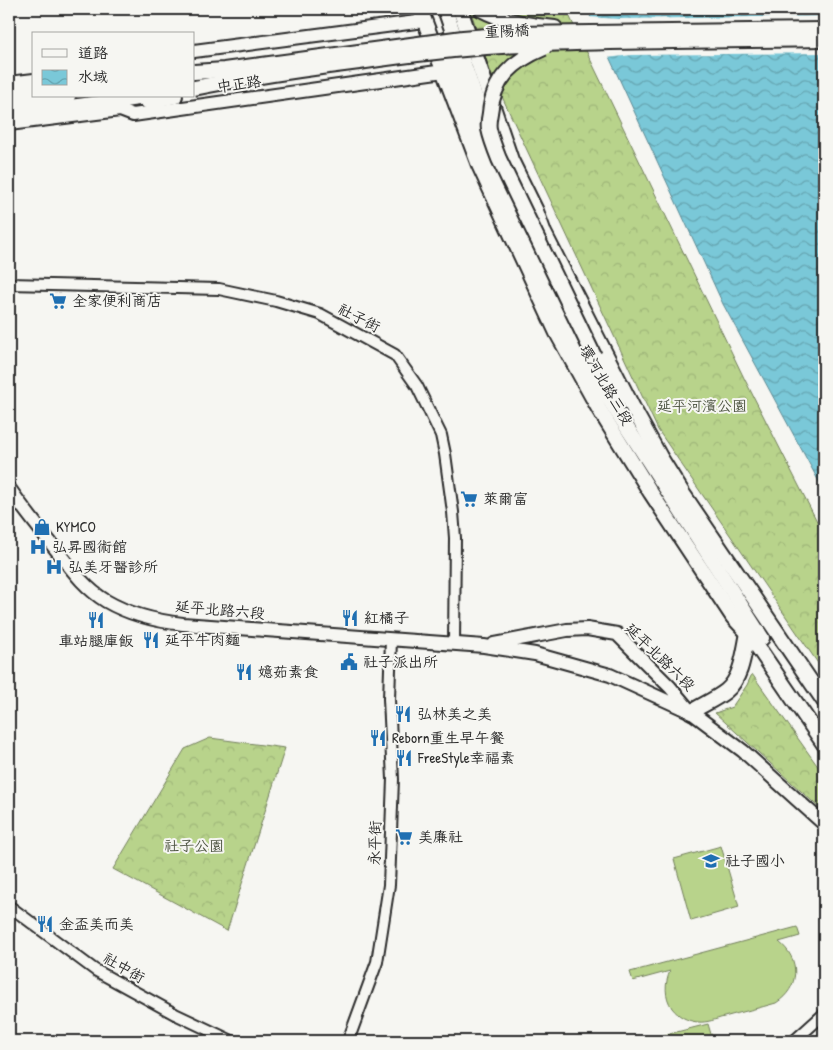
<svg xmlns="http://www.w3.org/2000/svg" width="833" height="1050" font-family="'Patrick Hand','LXGW WenKai TC',sans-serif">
	<defs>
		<pattern id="forest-crowns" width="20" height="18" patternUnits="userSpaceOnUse" patternTransform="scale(1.25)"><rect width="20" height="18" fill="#b8d38b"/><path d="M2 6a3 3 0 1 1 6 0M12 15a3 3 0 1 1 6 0" fill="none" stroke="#9eb578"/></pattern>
		<pattern id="water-waves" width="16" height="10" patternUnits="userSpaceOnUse" patternTransform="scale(1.25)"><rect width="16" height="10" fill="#7ac8d8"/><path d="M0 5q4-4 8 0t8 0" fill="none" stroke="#64a3af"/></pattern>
	</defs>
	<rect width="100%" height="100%" fill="#f6f6f2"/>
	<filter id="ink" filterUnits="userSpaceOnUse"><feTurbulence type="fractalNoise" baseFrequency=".02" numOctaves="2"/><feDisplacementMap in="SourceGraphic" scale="10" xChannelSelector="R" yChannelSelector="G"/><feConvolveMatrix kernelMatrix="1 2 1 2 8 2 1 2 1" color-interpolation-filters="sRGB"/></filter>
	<g filter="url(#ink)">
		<g fill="#b8d38b" stroke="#727f5b">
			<polygon points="721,846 739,907 691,921 674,859"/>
			<path d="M797,927L800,936L779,942C801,959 800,988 776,1003C759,1008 742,1012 724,1017C716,1019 707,1023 698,1022C687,1021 678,1016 672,1008C664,996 665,983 670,971L633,981L630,972Z"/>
			<polygon points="708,1024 713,1041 662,1041 661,1036"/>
		</g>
		<g fill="url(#forest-crowns)" stroke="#727f5b">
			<polygon points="470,9 566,9 744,378 824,535 824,672 658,430 490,71"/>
			<polygon points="752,674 824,775 824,812 715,713 732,707 747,685"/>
			<polygon points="210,738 285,748 227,931 113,869 185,749"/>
		</g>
		<polygon fill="url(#water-waves)" stroke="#5a8993" points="587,9 824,9 824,491 723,304"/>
		<polygon fill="#f6f6f2" points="824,16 824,53 632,55 607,58 588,17 619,19"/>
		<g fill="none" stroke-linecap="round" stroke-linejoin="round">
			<g stroke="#2b2b2b" stroke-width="14">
				<g id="minor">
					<polyline points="9,284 219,289 276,301 320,314 395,355 417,386 441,435 445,454 453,512 455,538 454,644"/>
					<polyline points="9,906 95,970 175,1014 232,1041"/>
					<polyline points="348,1041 377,962 389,885 393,779 389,699 391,639"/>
					<polyline points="794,1041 824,1014"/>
				</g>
			</g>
			<g stroke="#2b2b2b" stroke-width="16">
				<g id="tertiary">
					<polyline points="194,51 424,21"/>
					<polyline points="9,83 34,80"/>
					<polyline points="9,124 120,110 133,115 444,71"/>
					<path d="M9,488C24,510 41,531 58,552C72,570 86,589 106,601C130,615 156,621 183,624L484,646L535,654L610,675L691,712"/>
					<polyline points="494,644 567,630 587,629 617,634 670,687 691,712 743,751 824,824"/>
				</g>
			</g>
			<g stroke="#2b2b2b" stroke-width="18">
				<g id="secondary">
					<polyline points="420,9 479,165 557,333 599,409 651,493 733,617 748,633 824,744"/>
					<polyline points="445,9 480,111"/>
					<polyline points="460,9 511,160 536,211 544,233 633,408 660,457 683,494 824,701"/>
					<path d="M481,9C503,21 530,26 555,28"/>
					<polyline points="443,41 497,183 592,373 762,638"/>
					<polyline points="194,79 218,76"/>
					<polyline points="9,94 34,91"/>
					<polyline points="147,101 175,96"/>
					<polyline points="9,104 68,96"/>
					<polyline points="9,115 154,96"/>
					<polyline points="594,356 612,387 622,397"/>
					<path d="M691,712C702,705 716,699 726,691C742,678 744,652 748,633"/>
				</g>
			</g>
			<use href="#minor" stroke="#f6f6f2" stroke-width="10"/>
			<use href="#tertiary" stroke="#f6f6f2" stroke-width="12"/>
			<use href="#secondary" stroke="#f6f6f2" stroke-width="14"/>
			<g stroke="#2b2b2b" stroke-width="18" stroke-linecap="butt">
				<g id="secondary-bridge">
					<path d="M544,48C513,61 493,79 490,113C489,118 488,124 489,129C491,139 495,149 499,159L594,356"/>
					<polyline points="194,72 224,70 463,38 512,34 824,30"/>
					<path d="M194,88C248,77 303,69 359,62C406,55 454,49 502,46C609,40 717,41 824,39"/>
				</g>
			</g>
			<use href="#secondary-bridge" stroke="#f6f6f2" stroke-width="14"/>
		</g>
	</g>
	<defs>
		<g id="supermarket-bare" transform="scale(1.35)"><path d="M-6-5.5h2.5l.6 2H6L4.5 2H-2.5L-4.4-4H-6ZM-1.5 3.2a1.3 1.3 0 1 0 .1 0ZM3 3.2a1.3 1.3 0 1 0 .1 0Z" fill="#1f6fb2" stroke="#f6f6f2" stroke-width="2.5" paint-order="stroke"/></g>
		<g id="shop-bare" transform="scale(1.35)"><path d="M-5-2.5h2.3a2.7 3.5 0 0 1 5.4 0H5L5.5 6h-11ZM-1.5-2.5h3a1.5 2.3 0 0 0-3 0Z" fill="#1f6fb2" stroke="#f6f6f2" stroke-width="2.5" paint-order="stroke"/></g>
		<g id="hospital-bare" transform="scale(1.35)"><path d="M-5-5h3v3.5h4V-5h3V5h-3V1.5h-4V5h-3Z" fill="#1f6fb2" stroke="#f6f6f2" stroke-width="2.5" paint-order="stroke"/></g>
		<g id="restaurant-bare" transform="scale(1.35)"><path d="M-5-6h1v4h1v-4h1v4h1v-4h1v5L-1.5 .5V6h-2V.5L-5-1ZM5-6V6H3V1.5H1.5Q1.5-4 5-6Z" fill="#1f6fb2" stroke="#f6f6f2" stroke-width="2.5" paint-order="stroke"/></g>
		<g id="civic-bare" transform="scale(1.35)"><path d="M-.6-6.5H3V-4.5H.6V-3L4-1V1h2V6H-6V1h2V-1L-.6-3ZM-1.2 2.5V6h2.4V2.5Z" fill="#1f6fb2" stroke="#f6f6f2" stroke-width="2.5" paint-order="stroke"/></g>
		<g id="school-bare" transform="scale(1.35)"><path d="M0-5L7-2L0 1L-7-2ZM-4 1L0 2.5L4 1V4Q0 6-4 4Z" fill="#1f6fb2" stroke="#f6f6f2" stroke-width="2.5" paint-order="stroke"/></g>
	</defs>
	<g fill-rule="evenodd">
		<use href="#supermarket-bare" x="58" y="301"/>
		<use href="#supermarket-bare" x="469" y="499"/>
		<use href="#shop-bare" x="42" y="527"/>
		<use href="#hospital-bare" x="38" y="547"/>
		<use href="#hospital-bare" x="54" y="567"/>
		<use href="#restaurant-bare" x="350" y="618"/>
		<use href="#restaurant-bare" x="96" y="620"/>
		<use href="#restaurant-bare" x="151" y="640"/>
		<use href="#civic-bare" x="349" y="662"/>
		<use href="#restaurant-bare" x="244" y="672"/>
		<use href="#restaurant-bare" x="403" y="714"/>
		<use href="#restaurant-bare" x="378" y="738"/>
		<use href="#restaurant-bare" x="404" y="758"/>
		<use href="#supermarket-bare" x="404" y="837"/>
		<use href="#school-bare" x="711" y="861"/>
		<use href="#restaurant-bare" x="45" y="924"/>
	</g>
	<g text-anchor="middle" stroke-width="4" stroke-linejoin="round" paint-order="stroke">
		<g font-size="15" fill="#2b2b2b" stroke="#f6f6f2">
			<text transform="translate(507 31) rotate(-3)" y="5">重陽橋</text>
			<text transform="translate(239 84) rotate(-8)" y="5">中正路</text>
			<text transform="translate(359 318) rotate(27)" y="5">社子街</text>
			<text transform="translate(606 385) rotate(60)" y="5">環河北路三段</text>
			<text transform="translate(220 610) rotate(5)" y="5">延平北路六段</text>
			<text transform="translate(660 657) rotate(44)" y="5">延平北路六段</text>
			<text transform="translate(375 843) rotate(-89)" y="5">永平街</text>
			<text transform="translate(124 968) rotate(30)" y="5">社中街</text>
		</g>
		<g font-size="15" fill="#2b2b2b" stroke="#f6f6f2" text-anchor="start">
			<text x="72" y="306">全家便利商店</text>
			<text x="483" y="504">萊爾富</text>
			<text x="56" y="532">KYMCO</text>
			<text x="52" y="552">弘昇國術館</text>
			<text x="68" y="572">弘美牙醫診所</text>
			<text x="364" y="623">紅橘子</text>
			<text x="165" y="645">延平牛肉麵</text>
			<text x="96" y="646" text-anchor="middle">車站腿庫飯</text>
			<text x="363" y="667">社子派出所</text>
			<text x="258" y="677">嬑茹素食</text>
			<text x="417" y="719">弘林美之美</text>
			<text x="392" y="743">Reborn重生早午餐</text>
			<text x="418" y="763">FreeStyle幸福素</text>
			<text x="418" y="842">美廉社</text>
			<text x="725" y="866">社子國小</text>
			<text x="59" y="929">金盃美而美</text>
		</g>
		<g font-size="15" fill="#4e5543" stroke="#f6f6f2">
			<text x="702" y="411">延平河濱公園</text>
			<text x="194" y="851">社子公園</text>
		</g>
	</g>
	<rect width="833" height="1050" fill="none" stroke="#f6f6f2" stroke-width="30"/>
	<rect x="15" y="15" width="803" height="1020" fill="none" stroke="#2b2b2b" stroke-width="2" filter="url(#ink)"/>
	<rect x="32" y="32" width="162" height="65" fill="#f6f6f2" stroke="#a5a5a2"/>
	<rect x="42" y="49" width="25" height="8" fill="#f6f6f2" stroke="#a5a5a2"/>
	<text x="78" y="58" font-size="15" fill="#2b2b2b">道路</text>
	<rect x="42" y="70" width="25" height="15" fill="url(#water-waves)" stroke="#a5a5a2"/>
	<text x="78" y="82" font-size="15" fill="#2b2b2b">水域</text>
</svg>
